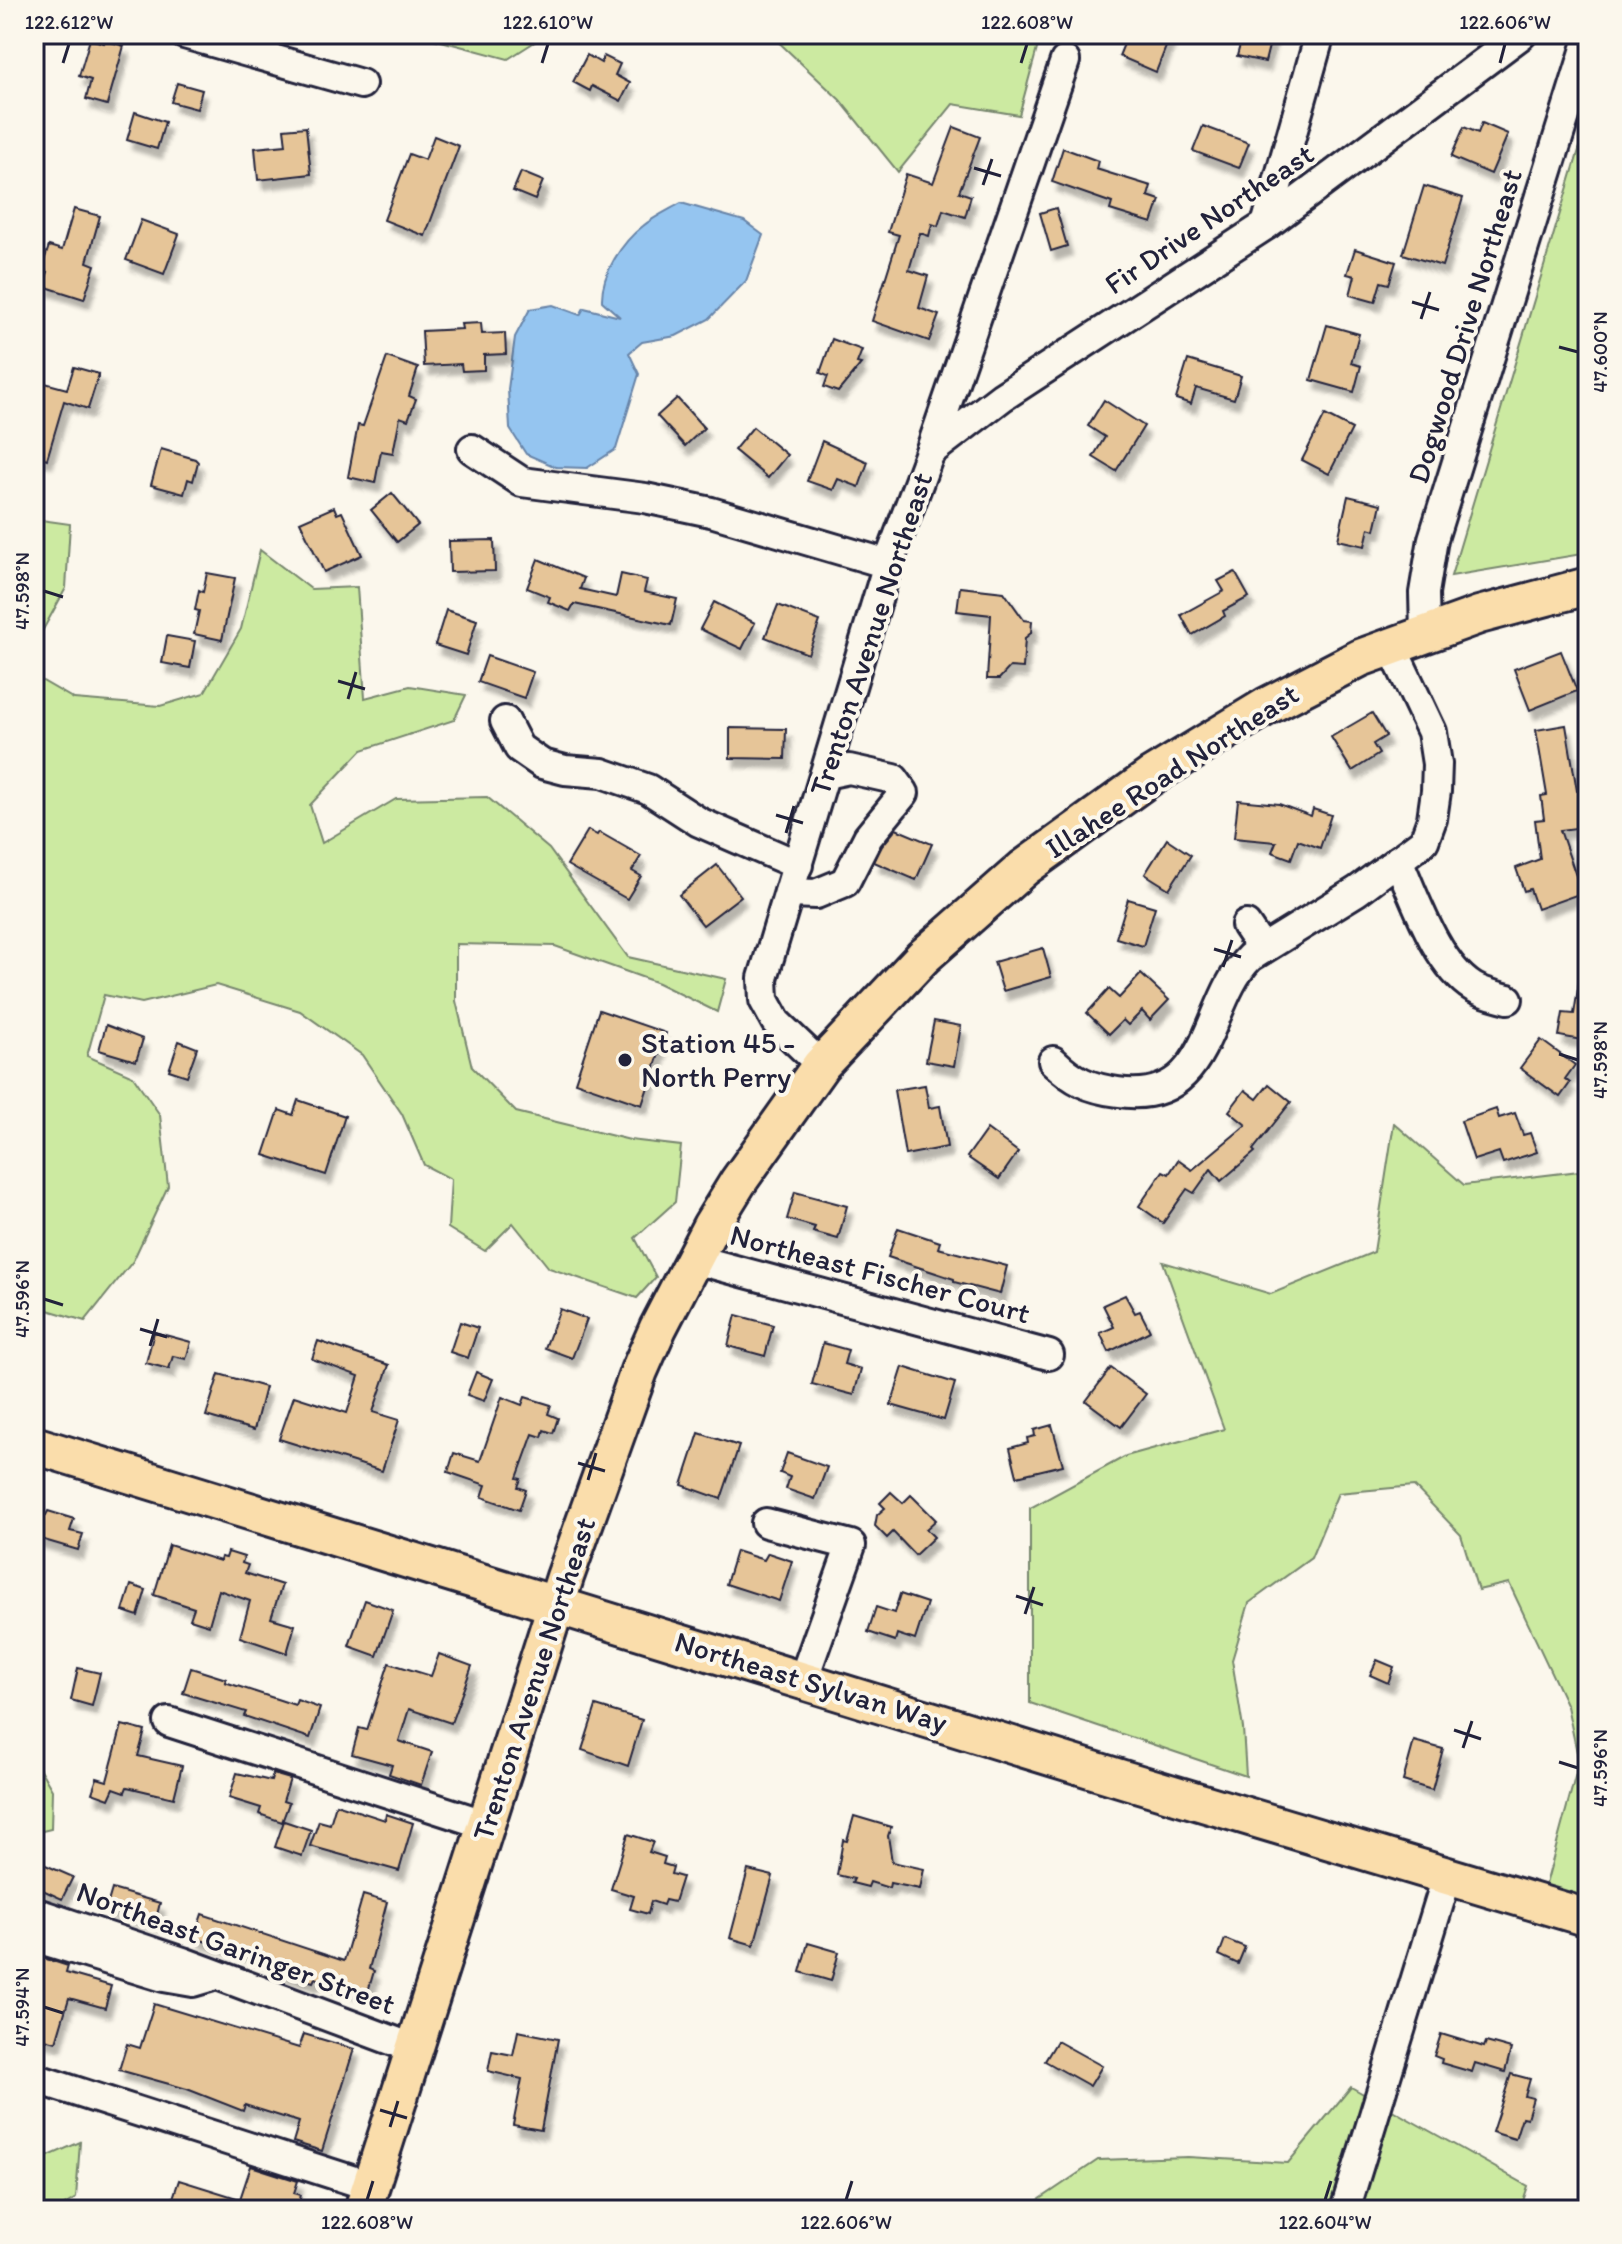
<svg xmlns="http://www.w3.org/2000/svg" width="1622" height="2244" font-family="Itim,sans-serif">
	<defs>
		<filter id="shadow"><feDropShadow dx="5" dy="9" stdDeviation="2" flood-color="#0004"/></filter>
	</defs>
	<rect width="100%" height="100%" fill="#fbf7ec"/>
	<filter id="ink" filterUnits="userSpaceOnUse"><feTurbulence type="fractalNoise" baseFrequency=".0125" numOctaves="2"/><feDisplacementMap in="SourceGraphic" scale="16" xChannelSelector="R" yChannelSelector="G"/><feConvolveMatrix kernelMatrix="1 2 1 2 8 2 1 2 1" color-interpolation-filters="sRGB"/></filter>
	<g filter="url(#ink)">
		<g fill="#cceaa1" stroke="#77866e" stroke-width="2">
			<polygon points="415,34 547,34 508,59"/>
			<polygon points="770,34 1041,34 1019,115 953,104 898,172 840,100"/>
			<polygon points="1588,120 1588,553 1451,576"/>
			<polygon points="34,519 70,524 66,588 34,646"/>
			<polygon points="260,550 311,589 357,587 365,698 410,686 466,695 454,720 362,750 310,805 322,843 396,799 487,797 549,849 628,957 726,979 717,1012 658,983 555,946 456,944 456,1001 472,1067 516,1112 630,1140 681,1146 675,1202 635,1238 656,1277 637,1298 549,1268 513,1223 485,1251 448,1228 451,1179 424,1165 402,1114 362,1055 300,1011 216,985 142,1003 104,995 87,1056 133,1076 160,1115 168,1186 133,1261 85,1321 44,1309 44,1284 34,1253 34,676 74,699 160,706 204,693 241,629"/>
			<polygon points="1394,1123 1464,1185 1588,1170 1588,1918 1541,1903 1579,1762 1567,1706 1509,1583 1478,1590 1461,1535 1414,1486 1338,1493 1311,1558 1249,1603 1232,1660 1243,1728 1246,1776 1030,1703 1030,1508 1126,1456 1224,1429 1163,1262 1271,1294 1374,1252"/>
			<polygon points="34,1759 52,1790 51,1829 34,1833"/>
			<polygon points="1351,2087 1528,2186 1520,2210 1024,2210 1098,2160 1188,2157 1288,2163"/>
			<polygon points="80,2142 76,2198 56,2210 34,2210 34,2158 40,2160"/>
		</g>
		<path fill="#95c5f0" stroke="#6784a8" stroke-width="2" d="M681,203L744,221L763,235L746,281L709,319L676,336L642,342L629,353L639,374L616,449L587,468L556,467L526,454L510,429L508,389L515,337L530,309L553,305L580,315L584,308L620,317L602,301C601,274 622,242 643,226C654,217 669,210 681,203Z"/>
		<g fill="#e6c598" stroke="#22223b" stroke-width="2" filter="url(#shadow)">
			<polygon points="1128,34 1171,34 1156,72 1119,56"/>
			<polygon points="1243,34 1272,34 1265,62 1237,56"/>
			<polygon points="90,39 104,43 105,40 124,46 107,105 86,99 91,80 79,76"/>
			<polygon points="587,55 601,63 604,56 620,64 615,75 630,83 621,101 592,86 590,91 573,82"/>
			<polygon points="177,83 202,90 197,109 171,102"/>
			<polygon points="135,112 165,122 157,149 127,140"/>
			<polygon points="1482,123 1508,134 1491,174 1451,157 1464,127 1478,133"/>
			<polygon points="1203,126 1249,143 1239,168 1193,151"/>
			<polygon points="306,127 311,174 258,180 255,148 286,145 284,129"/>
			<polygon points="954,127 980,137 959,192 971,196 965,217 943,210 938,226 932,224 929,236 920,233 909,270 928,276 919,308 939,315 929,341 872,321 899,235 888,232 906,174 933,183"/>
			<polygon points="434,136 459,146 425,236 384,220 409,154 425,160"/>
			<polygon points="1063,148 1098,161 1096,169 1151,186 1148,196 1160,200 1152,223 1110,210 1112,203 1052,182"/>
			<polygon points="521,172 543,181 535,200 513,191"/>
			<polygon points="1424,186 1463,198 1442,266 1403,254"/>
			<polygon points="1056,208 1067,246 1051,251 1040,213"/>
			<polygon points="74,209 100,216 87,262 95,265 84,299 43,286 48,272 41,270 49,246 62,250"/>
			<polygon points="141,220 179,234 164,274 126,260"/>
			<polygon points="1355,249 1396,262 1389,284 1381,282 1375,302 1350,295 1355,276 1347,274"/>
			<polygon points="481,323 482,334 505,333 506,354 484,355 484,370 462,371 461,364 424,366 422,331 462,329 461,324"/>
			<polygon points="1327,325 1359,334 1351,363 1361,366 1354,392 1311,380"/>
			<polygon points="832,339 862,350 857,363 861,364 838,392 824,387 828,376 820,373"/>
			<polygon points="387,357 418,368 409,396 416,399 408,420 400,417 393,453 381,451 375,483 348,477 358,425 363,426"/>
			<polygon points="1188,360 1241,376 1234,399 1196,388 1191,404 1176,399"/>
			<polygon points="74,367 99,374 88,409 64,401 47,459 34,455 34,380 67,389"/>
			<polygon points="677,398 704,428 685,446 657,416"/>
			<polygon points="1104,400 1144,426 1116,471 1093,457 1105,437 1088,426"/>
			<polygon points="1325,415 1352,429 1329,474 1302,460"/>
			<polygon points="753,427 787,455 768,478 734,450"/>
			<polygon points="822,441 868,462 859,487 838,479 833,490 807,481"/>
			<polygon points="161,449 195,459 198,462 193,481 188,479 184,494 151,485"/>
			<polygon points="392,493 418,525 397,542 371,510"/>
			<polygon points="1348,496 1381,504 1375,530 1369,528 1365,546 1338,540"/>
			<polygon points="334,507 337,514 342,512 362,555 324,572 300,522"/>
			<polygon points="494,540 495,571 450,572 449,541"/>
			<polygon points="538,559 584,578 580,589 616,597 621,574 647,580 644,592 677,599 671,625 574,604 570,611 548,602 550,597 527,588"/>
			<polygon points="1235,572 1249,597 1223,611 1225,616 1192,635 1181,615 1224,591 1218,581"/>
			<polygon points="207,573 235,578 222,640 194,634 199,611 195,610 199,590 203,592"/>
			<polygon points="960,587 1004,592 1024,620 1032,621 1031,633 1025,638 1023,668 1010,667 999,679 987,679 991,615 957,611"/>
			<polygon points="714,602 755,623 742,649 700,629"/>
			<polygon points="778,605 820,621 808,654 765,637"/>
			<polygon points="446,610 477,620 466,655 435,645"/>
			<polygon points="167,636 195,641 190,668 162,663"/>
			<polygon points="1561,651 1577,691 1530,710 1514,669"/>
			<polygon points="487,656 533,672 524,698 478,682"/>
			<polygon points="1372,713 1386,736 1373,744 1379,754 1352,771 1331,737"/>
			<polygon points="1566,725 1577,791 1586,790 1588,816 1582,816 1584,827 1560,830 1582,893 1537,909 1530,889 1524,891 1516,868 1540,859 1535,820 1544,819 1541,796 1547,795 1536,730"/>
			<polygon points="730,728 786,729 785,759 730,758"/>
			<polygon points="1238,800 1279,804 1311,816 1313,809 1331,815 1320,848 1298,840 1291,859 1272,852 1276,842 1234,838"/>
			<polygon points="896,829 932,844 916,880 874,862 882,846"/>
			<polygon points="588,830 597,835 599,832 641,856 632,871 641,876 627,899 567,865"/>
			<polygon points="1167,839 1191,855 1169,889 1145,874"/>
			<polygon points="717,865 741,896 703,925 679,895"/>
			<polygon points="1128,899 1155,907 1143,946 1116,938"/>
			<polygon points="1043,948 1051,977 1003,991 994,962"/>
			<polygon points="1141,974 1169,1000 1150,1020 1142,1011 1128,1025 1123,1020 1109,1034 1087,1013 1109,989 1119,998"/>
			<polygon points="1579,982 1588,983 1588,1041 1559,1036 1563,1013 1574,1014"/>
			<polygon points="599,1010 666,1033 642,1105 575,1082"/>
			<polygon points="934,1021 961,1026 954,1066 926,1061"/>
			<polygon points="106,1025 143,1039 136,1061 99,1050"/>
			<polygon points="1541,1040 1575,1065 1565,1079 1570,1083 1560,1097 1520,1068"/>
			<polygon points="179,1041 197,1048 187,1076 169,1070"/>
			<polygon points="1269,1084 1291,1102 1253,1150 1255,1152 1221,1181 1211,1169 1194,1193 1187,1189 1163,1223 1139,1206 1163,1171 1169,1174 1178,1160 1192,1170 1246,1125 1229,1111 1245,1090 1257,1099"/>
			<polygon points="925,1085 929,1108 940,1106 947,1147 905,1155 894,1090"/>
			<polygon points="298,1100 345,1116 326,1175 264,1155 279,1110 293,1115"/>
			<polygon points="1496,1109 1499,1118 1515,1113 1523,1135 1530,1133 1537,1152 1503,1163 1499,1152 1474,1160 1461,1121"/>
			<polygon points="987,1129 1018,1152 999,1179 967,1157"/>
			<polygon points="795,1192 847,1206 838,1239 813,1232 815,1227 787,1219"/>
			<polygon points="898,1228 940,1242 938,1248 1007,1266 1000,1294 954,1282 954,1279 888,1257"/>
			<polygon points="1125,1295 1135,1313 1140,1311 1150,1331 1109,1352 1100,1333 1114,1327 1103,1305"/>
			<polygon points="560,1309 587,1319 572,1358 545,1348"/>
			<polygon points="736,1315 773,1325 765,1356 728,1346"/>
			<polygon points="460,1322 478,1328 468,1358 450,1352"/>
			<polygon points="154,1332 191,1342 186,1359 173,1356 169,1369 146,1363"/>
			<polygon points="318,1341 389,1365 373,1412 399,1420 382,1471 279,1439 294,1396 347,1413 359,1376 312,1359"/>
			<polygon points="823,1343 848,1350 844,1364 861,1369 854,1395 812,1384"/>
			<polygon points="903,1367 955,1383 944,1420 891,1405"/>
			<polygon points="1111,1368 1146,1394 1121,1427 1086,1401"/>
			<polygon points="476,1372 493,1379 484,1401 467,1395"/>
			<polygon points="219,1374 265,1387 254,1430 206,1416"/>
			<polygon points="502,1397 522,1405 525,1397 551,1405 548,1414 558,1418 553,1433 544,1430 542,1437 533,1434 517,1478 521,1479 518,1487 526,1490 519,1510 482,1497 486,1485 448,1472 454,1453 480,1461"/>
			<polygon points="1052,1425 1063,1465 1017,1476 1010,1448 1028,1443 1027,1438 1035,1436 1034,1430"/>
			<polygon points="699,1433 739,1446 721,1499 682,1485"/>
			<polygon points="787,1453 827,1467 815,1499 786,1489 790,1477 780,1473"/>
			<polygon points="891,1492 903,1503 911,1495 936,1520 926,1529 934,1537 915,1555 893,1532 887,1538 875,1526 877,1515 885,1508 880,1503"/>
			<polygon points="48,1511 74,1519 70,1531 83,1534 78,1550 34,1537 38,1513 46,1515"/>
			<polygon points="169,1545 220,1561 221,1557 226,1558 228,1552 244,1557 242,1563 248,1565 245,1573 282,1585 271,1618 295,1625 287,1653 240,1637 250,1601 219,1590 209,1625 190,1619 194,1608 154,1595"/>
			<polygon points="736,1551 764,1560 768,1553 792,1561 779,1601 726,1584"/>
			<polygon points="131,1585 146,1590 138,1616 123,1611"/>
			<polygon points="900,1594 927,1603 915,1640 897,1634 895,1641 868,1632 876,1607 894,1613"/>
			<polygon points="365,1600 393,1610 377,1656 349,1646"/>
			<polygon points="439,1654 472,1666 451,1723 409,1709 399,1741 432,1752 421,1785 389,1774 392,1765 352,1754 359,1728 367,1730 389,1663 431,1676"/>
			<polygon points="1377,1660 1394,1667 1388,1683 1370,1675"/>
			<polygon points="78,1668 100,1673 92,1706 71,1700"/>
			<polygon points="191,1668 226,1679 225,1682 295,1705 297,1700 320,1708 310,1738 244,1716 246,1712 183,1693"/>
			<polygon points="596,1706 642,1720 628,1766 582,1750"/>
			<polygon points="122,1725 145,1731 138,1756 182,1766 174,1798 127,1787 125,1792 114,1788 109,1799 92,1793 97,1778 107,1781"/>
			<polygon points="1414,1741 1443,1749 1432,1790 1403,1781"/>
			<polygon points="237,1773 271,1781 273,1774 290,1779 283,1801 289,1803 282,1822 259,1814 261,1808 229,1798"/>
			<polygon points="336,1804 385,1820 386,1814 413,1823 399,1871 310,1846 319,1821 330,1824"/>
			<polygon points="854,1816 891,1827 888,1836 892,1862 924,1869 920,1889 890,1883 889,1888 870,1882 868,1887 852,1883 854,1879 837,1875 843,1840 847,1841"/>
			<polygon points="284,1821 311,1830 302,1856 275,1847"/>
			<polygon points="628,1834 653,1842 649,1852 665,1857 663,1864 673,1867 671,1874 682,1877 674,1902 665,1900 663,1905 651,1901 648,1914 630,1909 634,1896 611,1889"/>
			<polygon points="34,1860 73,1877 62,1899 34,1886"/>
			<polygon points="748,1870 773,1876 754,1945 730,1938"/>
			<polygon points="112,1889 160,1903 155,1923 106,1909"/>
			<polygon points="363,1895 387,1902 369,1969 374,1971 367,1995 315,1978 313,1982 281,1972 283,1965 194,1938 202,1914 344,1961"/>
			<polygon points="1225,1939 1245,1947 1238,1964 1219,1955"/>
			<polygon points="808,1943 839,1952 831,1981 800,1972"/>
			<polygon points="34,1955 68,1966 66,1973 111,1986 105,2008 69,1998 56,2042 34,2036"/>
			<polygon points="154,2004 299,2048 304,2034 354,2049 322,2151 293,2142 299,2122 245,2105 243,2111 187,2089 119,2070 127,2044 140,2048"/>
			<polygon points="518,2031 558,2039 541,2130 513,2125 522,2079 488,2071 492,2051 513,2055"/>
			<polygon points="1441,2034 1484,2047 1486,2042 1511,2049 1505,2072 1475,2063 1472,2072 1441,2063 1442,2059 1434,2056"/>
			<polygon points="1057,2041 1102,2066 1090,2086 1045,2061"/>
			<polygon points="1511,2074 1530,2079 1525,2096 1533,2098 1527,2118 1522,2117 1515,2139 1492,2132"/>
			<polygon points="251,2166 298,2181 294,2193 301,2195 297,2210 169,2210 179,2180 240,2199"/>
		</g>
		<g fill="none" stroke-linecap="round" stroke-linejoin="round">
			<g stroke="#22223b" stroke-width="34">
				<g id="minor">
					<polyline points="184,34 361,84"/>
					<polyline points="1266,225 1320,34"/>
					<polyline points="472,449 522,482 645,498 711,512 888,564"/>
					<polyline points="930,452 1002,397 1266,225 1522,34"/>
					<polyline points="1425,633 1424,593 1433,539 1588,42"/>
					<polyline points="505,721 519,748 542,764 565,770 602,773 648,789 699,822 798,865"/>
					<path d="M1398,860C1415,898 1437,965 1473,987C1483,993 1497,996 1508,999"/>
					<polyline points="789,893 816,894 845,882 868,837 904,793 894,779 849,769 825,774"/>
					<polyline points="1246,925 1262,949"/>
					<path d="M1053,1061C1074,1081 1089,1088 1118,1092C1213,1106 1204,1002 1250,957L1357,891L1424,841L1432,819L1436,791L1437,764L1432,732L1391,645"/>
					<polyline points="821,1065 776,1022 764,1000 763,978 888,564 930,452 1065,61"/>
					<polyline points="694,1259 1049,1355"/>
					<polyline points="766,1523 851,1545 803,1680"/>
					<polyline points="169,1722 487,1825"/>
					<polyline points="34,1912 183,1962 415,2049"/>
					<polyline points="34,1937 164,1977 193,1982 210,1977"/>
					<polyline points="34,2078 370,2186"/>
					<polyline points="1345,2210 1447,1877"/>
				</g>
			</g>
			<g stroke="#22223b" stroke-width="42">
				<g id="major">
					<polyline points="34,1445 1126,1780 1588,1918"/>
					<polyline points="363,2210 565,1577 639,1371 658,1328 711,1226 738,1182 821,1065 923,957 1024,868 1150,777 1267,706 1360,658 1479,615 1588,586"/>
				</g>
			</g>
			<use href="#minor" stroke="#fbf7ec" stroke-width="28"/>
			<use href="#major" stroke="#faddab" stroke-width="36"/>
		</g>
	</g>
	<path fill="none" stroke="#22223b" stroke-width="3" d="M63,63L69,44M542,63L548,44M1021,63L1027,44M1500,63L1505,44M974,168L1001,176M983,185L992,159M1412,302L1439,310M1421,319L1430,292M1559,347L1578,352M44,591L63,597M338,681L365,689M348,699L356,672M776,815L803,823M786,833L794,806M1214,949L1241,957M1223,967L1232,940M1559,1054L1578,1060M44,1299L63,1305M140,1329L167,1337M150,1346L158,1319M578,1463L605,1471M588,1480L596,1453M1016,1596L1043,1605M1025,1614L1034,1587M1454,1730L1481,1739M1463,1748L1472,1721M1559,1762L1578,1768M44,2007L63,2013M380,2110L407,2118M390,2127L398,2101M367,2200L373,2181M846,2200L852,2181M1325,2200L1331,2181"/>
	<circle fill="#22223b" stroke="#fbf7ec" stroke-width="3" cx="625" cy="1060" r="8"/>
	<g text-anchor="middle" stroke-width="8" stroke-linejoin="round" paint-order="stroke">
		<g font-size="30" fill="#22223b" stroke="#fbf7ec">
			<text transform="translate(1209 219) rotate(-34)" y="10">Fir Drive Northeast</text>
			<text transform="translate(1465 326) rotate(-73)" y="10">Dogwood Drive Northeast</text>
			<text transform="translate(871 634) rotate(-72)" y="10">Trenton Avenue Northeast</text>
			<text transform="translate(1172 771) rotate(-33)" y="10">Illahee Road Northeast</text>
			<text transform="translate(880 1274) rotate(15)" y="10">Northeast Fischer Court</text>
			<text transform="translate(534 1679) rotate(-72)" y="10">Trenton Avenue Northeast</text>
			<text transform="translate(811 1682) rotate(17)" y="10">Northeast Sylvan Way</text>
			<text transform="translate(236 1948) rotate(20)" y="10">Northeast Garinger Street</text>
		</g>
		<g font-size="30" fill="#22223b" stroke="#fbf7ec" text-anchor="start">
			<text x="641" y="1053">Station 45 -<tspan x="641" dy="34">North Perry</tspan></text>
		</g>
	</g>
	<rect width="1622" height="2244" fill="none" stroke="#fbf7ec" stroke-width="88"/>
	<rect x="44" y="44" width="1534" height="2156" fill="none" stroke="#22223b" stroke-width="3"/>
	<g font-size="20" text-anchor="middle" fill="#22223b">
		<text x="69" y="29">122.612°W</text>
		<text x="548" y="29">122.610°W</text>
		<text x="1027" y="29">122.608°W</text>
		<text x="1505" y="29">122.606°W</text>
		<text transform="translate(1600 352) rotate(-90)" y="7">47.600°N</text>
		<text transform="translate(22 591) rotate(-90)" y="7">47.598°N</text>
		<text transform="translate(1600 1060) rotate(-90)" y="7">47.598°N</text>
		<text transform="translate(22 1299) rotate(-90)" y="7">47.596°N</text>
		<text transform="translate(1600 1768) rotate(-90)" y="7">47.596°N</text>
		<text transform="translate(22 2007) rotate(-90)" y="7">47.594°N</text>
		<text x="367" y="2229">122.608°W</text>
		<text x="846" y="2229">122.606°W</text>
		<text x="1325" y="2229">122.604°W</text>
	</g>
</svg>
